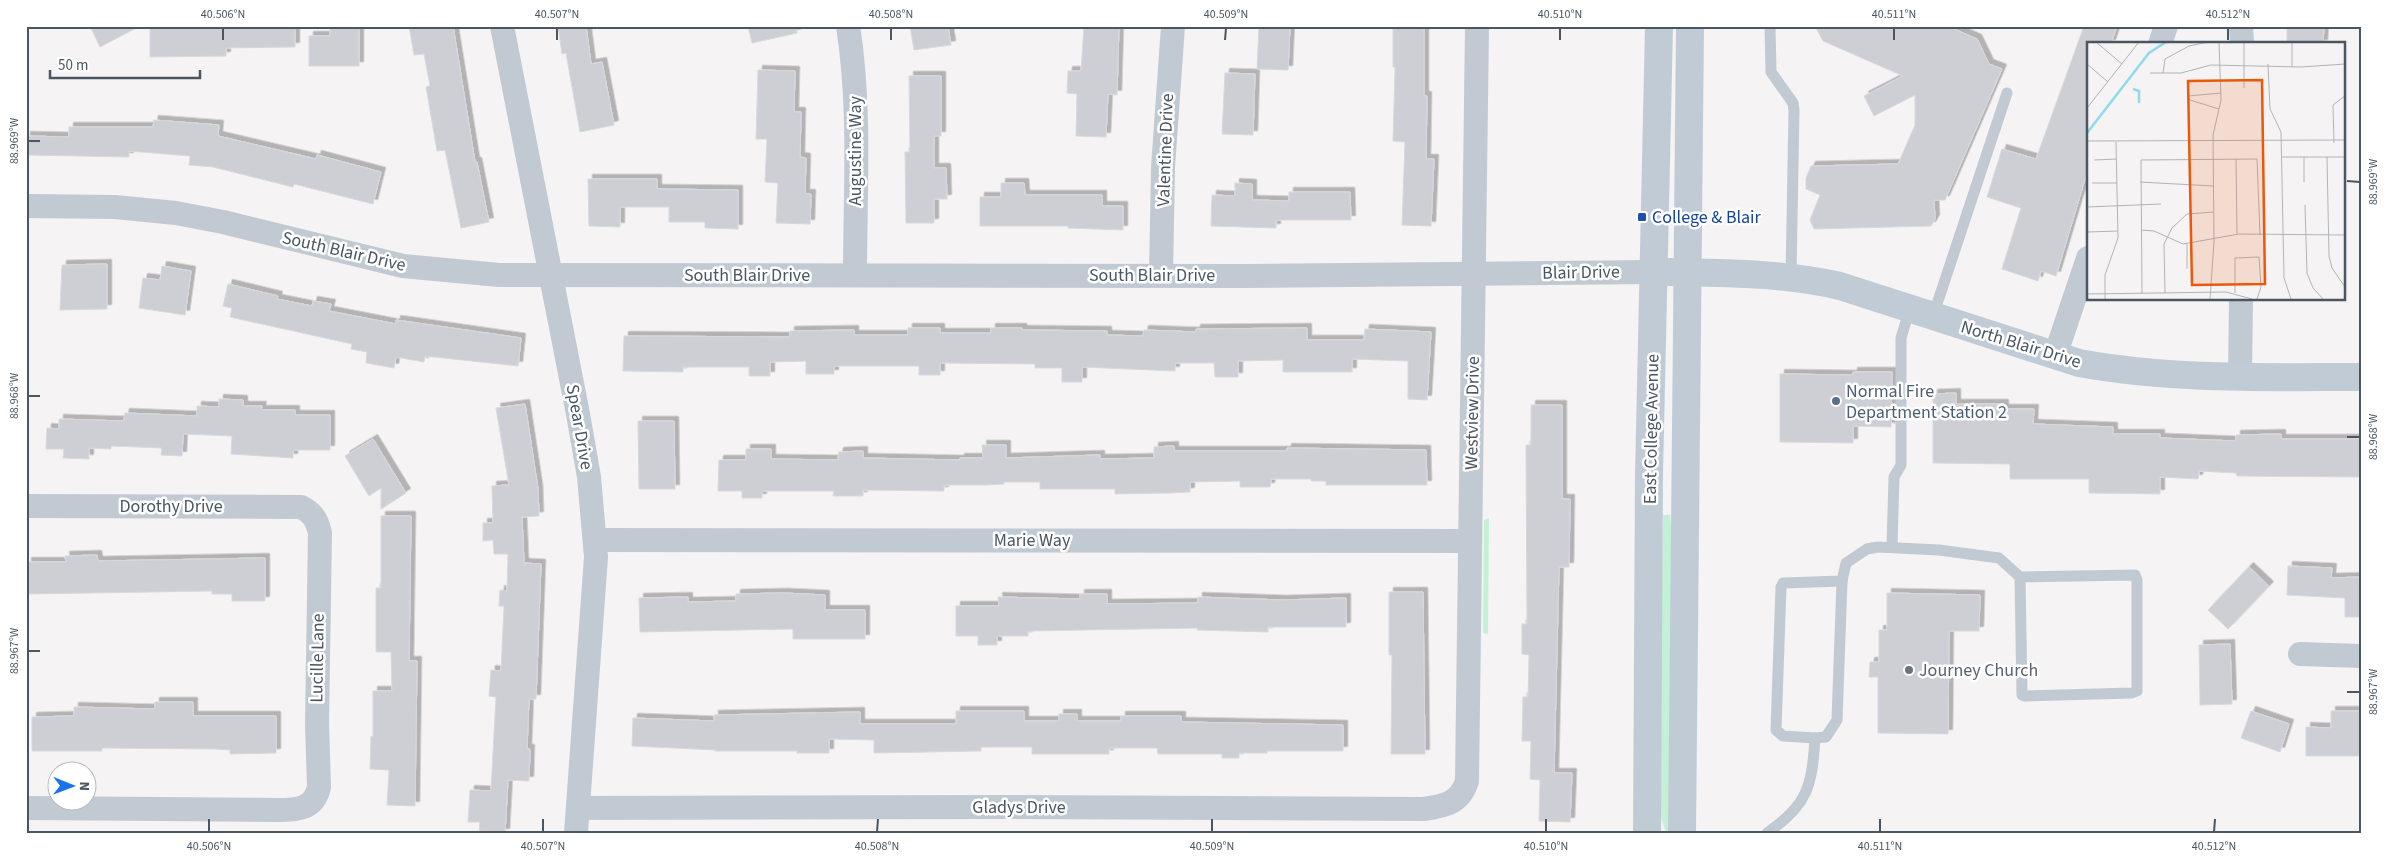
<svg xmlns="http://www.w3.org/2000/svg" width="2387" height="859" font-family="'Source Sans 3',sans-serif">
	<defs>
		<filter id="shadow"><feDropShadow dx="4.5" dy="-4.5" stdDeviation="0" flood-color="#0004"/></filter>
	</defs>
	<rect width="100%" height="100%" fill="#f5f3f3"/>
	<g fill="#c3f1d5">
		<polygon points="1663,515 1670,515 1675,562 1671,833 1666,833 1665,830 1659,811"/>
		<polygon points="1489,518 1488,634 1483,633 1484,520"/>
	</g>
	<g fill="#cdcfd5" stroke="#d7d9de" filter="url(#shadow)">
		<polygon points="90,26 140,26 100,47"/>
		<polygon points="150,26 295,26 295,47 226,48 226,56 150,57"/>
		<polygon points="330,26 359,26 359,66 309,66 309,36 330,36"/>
		<polygon points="409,26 453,26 475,162 477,162 489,222 461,228 445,150 437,151 426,87 430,86 424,54 414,55"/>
		<polygon points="558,26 586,26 591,64 602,62 614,125 580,132 566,53 562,54"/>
		<polygon points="748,26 796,26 797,33 752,43"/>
		<polygon points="910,26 948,26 951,45 914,50"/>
		<polygon points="1084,26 1119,26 1117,95 1108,94 1106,137 1076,136 1077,94 1067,93 1068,71 1081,71"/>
		<polygon points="1259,26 1290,26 1288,70 1257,69"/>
		<polygon points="1393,26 1424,26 1424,96 1427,96 1426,159 1434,159 1431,226 1402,225 1405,142 1393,141 1395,67 1393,67"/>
		<polygon points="1815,26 1947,26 1977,39 1989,64 2002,69 1945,200 1934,200 1935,219 1931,226 1814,229 1810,220 1820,195 1806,189 1806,178 1811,166 1898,164 1915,125 1915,95 1874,116 1864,96 1903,76 1823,41"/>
		<polygon points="2084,26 2117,26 2111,44 2088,44 2088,169 2056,276 2041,271 2038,281 2002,269 2021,208 1987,197 2002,149 2036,159"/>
		<polygon points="2287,26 2324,26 2323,44 2287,44"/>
		<polygon points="758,70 795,71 794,112 801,112 800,157 806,158 805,194 811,194 810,224 776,223 778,183 765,182 767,139 756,139"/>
		<polygon points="1225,73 1255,74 1253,135 1222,134"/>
		<polygon points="909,76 941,76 941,136 934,136 934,168 946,168 947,199 934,199 934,223 906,223 905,152 910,152"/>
		<polygon points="154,120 219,125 218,136 316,159 317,155 381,172 373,204 294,184 293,187 213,167 189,165 190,156 129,151 129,157 26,155 26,136 69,137 69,127 153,127"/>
		<polygon points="588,179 657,179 657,189 738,190 738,229 705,228 705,222 669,222 669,207 620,207 620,227 589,226"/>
		<polygon points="1001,183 1024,183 1025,195 1102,195 1102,206 1123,206 1123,230 1068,228 1068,226 980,226 980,197 1001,197"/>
		<polygon points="1235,183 1252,184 1252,200 1289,201 1289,192 1350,192 1351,220 1276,220 1276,228 1211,226 1212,195 1235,196"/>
		<polygon points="107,264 107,309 60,310 62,265"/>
		<polygon points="162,266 191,271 185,315 139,308 143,278 160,280"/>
		<polygon points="228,284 278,296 277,299 312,306 313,301 331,304 329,311 396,324 396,320 521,338 518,366 425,356 424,362 396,357 394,368 366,363 367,352 351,349 352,344 230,317 232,308 223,306"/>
		<polygon points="908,328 940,328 940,333 991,333 991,328 1022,328 1022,330 1107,331 1107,335 1143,336 1144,330 1196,332 1196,329 1307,328 1307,340 1364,340 1365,329 1431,332 1427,400 1408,399 1408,361 1352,359 1352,372 1283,372 1283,360 1238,361 1238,377 1215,377 1214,363 1175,363 1175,371 1082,367 1082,382 1062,382 1062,368 1035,368 1035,364 940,363 940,375 919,375 919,366 834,366 834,374 806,374 806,361 770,362 770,376 749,376 749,367 683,367 683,372 623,371 624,336 790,337 790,331 854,330 854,335 908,335"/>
		<polygon points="1853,372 1892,372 1891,427 1853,426 1853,443 1780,442 1780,374 1853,375"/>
		<polygon points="1956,393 1956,404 2004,404 2004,409 2034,409 2033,424 2113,427 2113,434 2160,434 2160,438 2236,441 2236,435 2281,434 2281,439 2361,439 2361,477 2237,476 2236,473 2199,471 2198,479 2160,477 2160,494 2089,493 2089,479 2010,479 2010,464 1933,463 1933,394"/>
		<polygon points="219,399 243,400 243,406 262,406 261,410 295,410 295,415 330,415 330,450 293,450 293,458 231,454 232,436 183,434 182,456 161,455 162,448 111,446 111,449 89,448 89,459 63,458 64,449 46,449 47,428 59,429 59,419 124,421 125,413 197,416 197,406 219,407"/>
		<polygon points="525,404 538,489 539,516 522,517 524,563 541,564 536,699 529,699 527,749 530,749 529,781 508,780 505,833 479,833 480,822 468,822 470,790 491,791 496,697 489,696 491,670 501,671 504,606 499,606 500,590 507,591 508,554 494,554 493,540 483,541 483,523 493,523 492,486 509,485 496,408"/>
		<polygon points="1531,405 1562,405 1562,499 1570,499 1569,567 1559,567 1554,773 1572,773 1570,822 1539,821 1540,780 1530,779 1531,741 1522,741 1523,697 1528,697 1529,655 1522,654 1522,624 1527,624 1526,445 1531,445"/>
		<polygon points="638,421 674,421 675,489 639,489"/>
		<polygon points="373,439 406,493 381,509 381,488 369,496 345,456"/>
		<polygon points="982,445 1006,445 1006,458 1100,455 1100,459 1154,458 1154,447 1174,446 1174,451 1287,451 1287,448 1426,450 1427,485 1326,485 1326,481 1311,481 1311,479 1271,479 1270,487 1240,487 1240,481 1190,482 1190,492 1169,493 1115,494 1115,489 1040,489 1040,482 1004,482 1004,484 986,485 944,485 944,491 863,490 863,496 833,496 834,491 762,491 762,498 742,498 742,491 718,491 719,460 746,460 746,449 771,449 771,459 838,460 839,452 863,451 863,458 960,460 960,458 983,458"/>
		<polygon points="381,516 411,516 409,661 417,661 415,806 387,805 389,770 370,769 371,736 373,737 373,691 392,691 391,652 376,652 376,588 381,588"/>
		<polygon points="97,555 98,561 265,558 265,601 232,601 232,594 212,594 212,591 28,594 27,562 66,562 65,556"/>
		<polygon points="2288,566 2332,568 2331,578 2361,577 2361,617 2345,617 2345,598 2287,595"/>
		<polygon points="2249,567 2269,586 2228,629 2208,610"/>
		<polygon points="1389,592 1423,592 1425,754 1391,754 1392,655 1389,655"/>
		<polygon points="784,593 825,595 825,610 865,610 865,639 793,639 793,629 640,632 639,598 688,597 688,602 736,601 736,594"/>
		<polygon points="1887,593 1980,595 1979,631 1949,631 1948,734 1878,733 1878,677 1869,677 1870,662 1879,662 1879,630 1887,630"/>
		<polygon points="1080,594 1107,594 1107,604 1198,603 1198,597 1282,600 1346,598 1346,627 1268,627 1268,632 1197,630 1198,628 1028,631 1028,636 997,636 997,645 978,645 978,636 956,636 956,606 999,606 998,597 1080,599"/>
		<polygon points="2230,644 2232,704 2200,705 2199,645"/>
		<polygon points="155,702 193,702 193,716 276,716 276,753 230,754 230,750 214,749 102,748 102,751 32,751 32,717 74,716 74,707 155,709"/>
		<polygon points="956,711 1024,711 1024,721 1059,721 1059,714 1077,714 1077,721 1121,721 1121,716 1181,716 1181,722 1343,725 1343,751 1267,751 1267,753 1239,753 1239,758 1222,758 1222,754 1158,754 1157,748 1109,748 1109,754 1032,754 1032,747 981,747 981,751 874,753 874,740 829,739 829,753 797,753 797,751 715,751 715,750 632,746 633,718 714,721 714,715 860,712 860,724 956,724"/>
		<polygon points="2251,711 2289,724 2280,752 2241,738"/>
		<polygon points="2331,711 2361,711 2361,756 2306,756 2306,727 2331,728"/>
	</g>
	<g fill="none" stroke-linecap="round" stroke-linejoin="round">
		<g stroke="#c1cad2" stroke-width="11">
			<polyline points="1770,26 1771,72 1793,103 1794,110 1791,277"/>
			<polyline points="1933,316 2007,93"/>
			<polyline points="1892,547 1894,477 1901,465 1901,338 1910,308"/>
			<polyline points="1815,738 1826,737 1837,720 1842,581"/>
			<path d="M1767,833C1808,805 1812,786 1815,738L1783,736L1776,730L1781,587L1783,583L1842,581L1846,563L1867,549L1878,547L1939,550L1999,558L2020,577L2135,575L2137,580V691L2132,693L2025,696L2022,695L2020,577"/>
		</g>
		<g stroke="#c1cad2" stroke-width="24">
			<polyline points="502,26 578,414 589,477 596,557 576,833"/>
			<path d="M848,26C861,108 855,193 855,275"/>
			<polyline points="2241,26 2242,44"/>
			<polyline points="2160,44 2166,26"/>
			<polyline points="26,206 115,207 176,213 223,222 403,266 499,275 1246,276 1653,272"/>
			<polyline points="1161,275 1163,167 1173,26"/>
			<polyline points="2055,356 2088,258"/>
			<polyline points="2240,377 2241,299"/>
			<path d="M26,506L301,507C313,513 317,520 320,533L317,724L319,787C314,809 298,810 278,810L26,808"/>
			<polyline points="595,540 1470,541"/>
			<polyline points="2300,654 2361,656"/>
			<path d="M578,808L994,807L1424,809C1445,806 1460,803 1467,781L1477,26"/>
		</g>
		<g stroke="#c1cbd6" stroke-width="28">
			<path d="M1670,272C1727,273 1784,273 1840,286L2079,363C2172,380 2266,377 2361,377"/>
			<polyline points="1647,833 1649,475 1659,26"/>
			<polyline points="1682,833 1690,26"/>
		</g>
	</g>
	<path fill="none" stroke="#4a5661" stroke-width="2" d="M223,40V28M557,40V28M891,40V28M1225,40L1226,28M1560,40V28M1894,40V28M2228,40V28M28,141H40M2347,181L2360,182M28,396H40M2347,437H2360M28,651H40M2347,692H2360M209,832V819M543,832V819M877,832L878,819M1212,832V819M1546,832V819M1880,832V819M2214,832L2215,819"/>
	<rect fill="#1a4fb4" stroke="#fff" stroke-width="2" x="1637" y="212" width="10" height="10" rx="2.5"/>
	<circle fill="#5c6f8a" stroke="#fff" stroke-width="2" cx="1836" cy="401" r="5"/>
	<circle fill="#6b7280" stroke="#fff" stroke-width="2" cx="1909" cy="670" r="5"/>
	<g text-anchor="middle" stroke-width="5" stroke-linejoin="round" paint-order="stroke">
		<g font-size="18" fill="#4a5661" stroke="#fff">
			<text transform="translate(1165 150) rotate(-88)" y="6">Valentine Drive</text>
			<text transform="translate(855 151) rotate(-90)" y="6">Augustine Way</text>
			<text transform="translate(344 251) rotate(13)" y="6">South Blair Drive</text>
			<text transform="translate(1581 272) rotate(-1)" y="6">Blair Drive</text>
			<text x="747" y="281">South Blair Drive</text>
			<text x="1152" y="281">South Blair Drive</text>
			<text transform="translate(2021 344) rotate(17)" y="6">North Blair Drive</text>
			<text transform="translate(1472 413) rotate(-89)" y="6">Westview Drive</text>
			<text transform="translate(580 427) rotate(80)" y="6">Spear Drive</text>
			<text transform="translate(1651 429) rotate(-89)" y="6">East College Avenue</text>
			<text x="171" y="512">Dorothy Drive</text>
			<text x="1032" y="546">Marie Way</text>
			<text transform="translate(317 658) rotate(-89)" y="6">Lucille Lane</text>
			<text x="1019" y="813">Gladys Drive</text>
		</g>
		<g font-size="18" fill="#164399" stroke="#fff" text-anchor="start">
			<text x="1652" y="223">College &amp; Blair</text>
		</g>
		<g font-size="18" fill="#4e5e75" stroke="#fff" text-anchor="start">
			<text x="1846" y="397">Normal Fire<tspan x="1846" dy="21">Department Station 2</tspan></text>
		</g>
		<g font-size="18" fill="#5b616d" stroke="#fff" text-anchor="start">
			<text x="1919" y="676">Journey Church</text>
		</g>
	</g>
	<g transform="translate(2087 42)">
		<rect width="258" height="258" fill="#f5f3f3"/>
		<path fill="none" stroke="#90daee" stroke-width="2.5" d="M46,47L52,49V61M0,91L62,11L79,0"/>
		<path fill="none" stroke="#b1b4b9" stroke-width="1" d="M9,0L35,22M157,0V46M185,0H235M205,0V25M0,22L21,40M181,22L183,67L194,90L197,236L204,257M63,31H94L124,23L214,25L258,22M76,31L78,17L102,4L121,0M0,66L52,0M132,67L103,58L101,54L134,51M0,99L258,98M247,101L246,63L258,54M194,115H258M217,115V140M240,115L242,214L245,226L258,245M149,117L150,192M7,118L30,117M53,140L126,144M5,141H30M218,163L220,231L226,246L236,257M0,165L74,162M54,188L67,189L96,202L152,192L258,193M0,190L31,189M100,202V227M78,251L77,202L85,186L100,172L127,170M148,251V216L172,215L174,245L170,257M0,252L139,250L165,257M55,252L54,118L170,117L173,193M18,257V233L31,196L29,100M123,257L127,200L126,93L134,58L132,0"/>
		<path fill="#e8590c" fill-opacity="0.15" stroke="#e8590c" stroke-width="2.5" d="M175,38L178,242L105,243L101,39Z"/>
		<rect width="258" height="258" fill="none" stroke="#4a5661" stroke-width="2.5"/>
	</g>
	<rect width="2387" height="859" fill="none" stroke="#ffffff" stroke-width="55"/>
	<g transform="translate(72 786) rotate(91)"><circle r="24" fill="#ffffff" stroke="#b7bbc0"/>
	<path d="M0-4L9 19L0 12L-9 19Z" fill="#1a73e8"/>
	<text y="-8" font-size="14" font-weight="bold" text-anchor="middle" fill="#4a5661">N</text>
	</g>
	<path d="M50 70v8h150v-8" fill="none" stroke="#4a5661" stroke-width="2.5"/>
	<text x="58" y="70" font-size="15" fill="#4a5661" stroke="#ffffff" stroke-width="4" paint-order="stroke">50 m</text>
	<rect x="28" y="28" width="2332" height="804" fill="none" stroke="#4a5661" stroke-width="2"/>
	<g font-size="12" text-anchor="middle" fill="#4a5661">
		<text x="223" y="18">40.506°N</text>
		<text x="557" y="18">40.507°N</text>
		<text x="891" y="18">40.508°N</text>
		<text x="1226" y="18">40.509°N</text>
		<text x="1560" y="18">40.510°N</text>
		<text x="1894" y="18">40.511°N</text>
		<text x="2228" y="18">40.512°N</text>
		<text transform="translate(14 141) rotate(-90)" y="4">88.969°W</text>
		<text transform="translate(2373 182) rotate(-90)" y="4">88.969°W</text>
		<text transform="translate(14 396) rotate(-90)" y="4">88.968°W</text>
		<text transform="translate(2373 437) rotate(-90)" y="4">88.968°W</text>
		<text transform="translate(14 651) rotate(-90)" y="4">88.967°W</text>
		<text transform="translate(2373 692) rotate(-90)" y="4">88.967°W</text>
		<text x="209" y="850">40.506°N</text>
		<text x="543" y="850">40.507°N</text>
		<text x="877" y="850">40.508°N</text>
		<text x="1212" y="850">40.509°N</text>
		<text x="1546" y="850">40.510°N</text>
		<text x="1880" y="850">40.511°N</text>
		<text x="2214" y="850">40.512°N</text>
	</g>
</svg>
